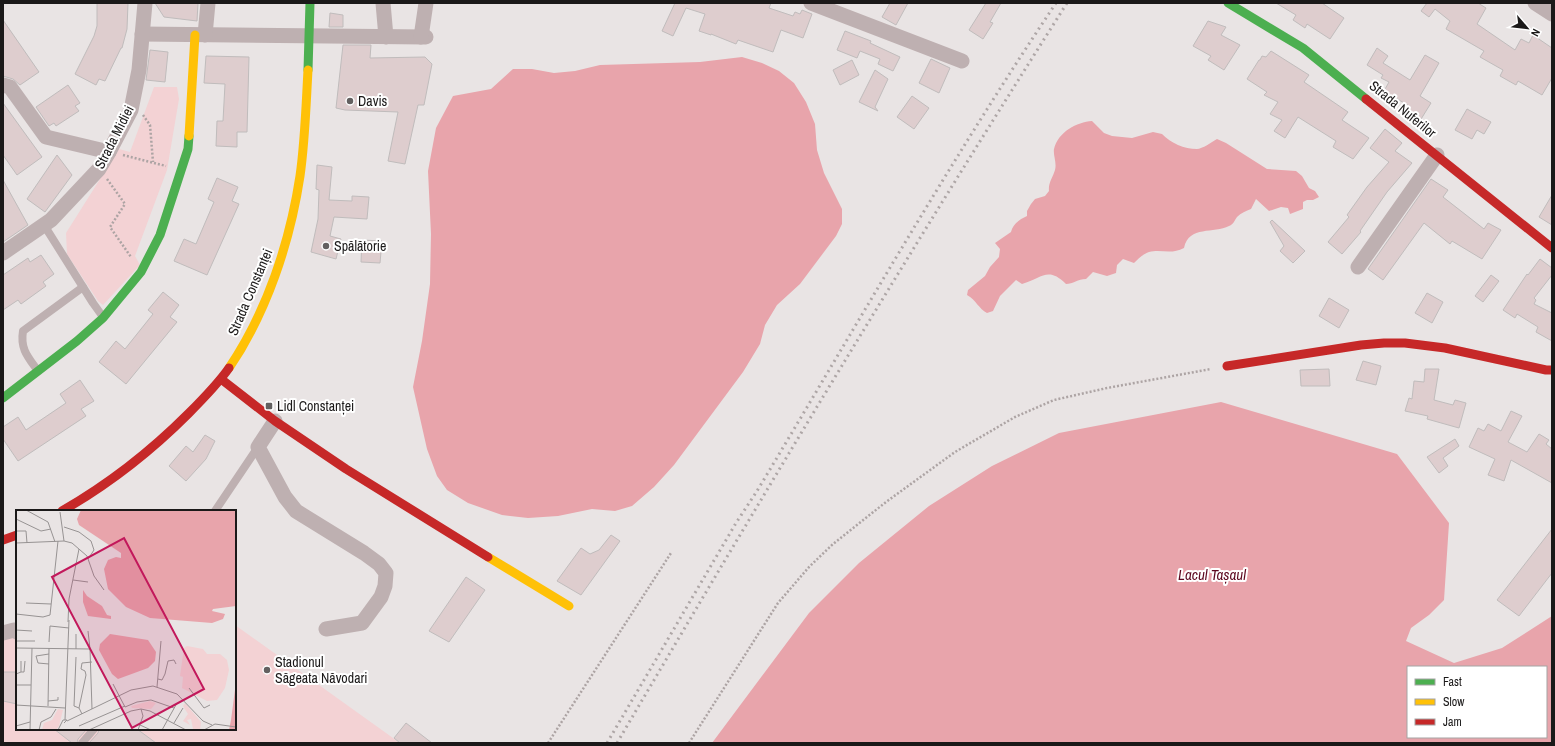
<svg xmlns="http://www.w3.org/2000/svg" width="1555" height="746" font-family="'Archivo Narrow',sans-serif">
	<rect width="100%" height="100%" fill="#e9e4e4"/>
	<g fill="#f3d2d4">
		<polygon points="154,87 177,87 179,99 167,170 135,256 140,265 103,305 98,301 67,254 66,233 119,149 130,152"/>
		<polygon points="235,625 400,743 3,743 3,639 17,630 17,729 235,729"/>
	</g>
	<g fill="#e8a4ab" fill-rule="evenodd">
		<polygon points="742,57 762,63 779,71 794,83 806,102 815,124 817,150 824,173 842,209 842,224 836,236 800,284 777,305 765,325 760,344 743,372 674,465 654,487 632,506 615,511 592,509 558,516 528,518 502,515 468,503 447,490 437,476 427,449 413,387 422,341 430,284 431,234 428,171 436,128 453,96 491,89 513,69 532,69 554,73 575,71 600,65 700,62"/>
		<path d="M1092,121L1104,133L1112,136L1132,138L1153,132L1162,134C1171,143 1184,149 1197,149C1202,149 1212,142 1217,139L1226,143L1267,169L1296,171L1302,176L1309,188L1315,191L1319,197L1313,200H1307L1303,202V209L1290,214L1288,208L1281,207L1269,211L1256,199L1251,209C1246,211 1241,213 1237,217C1234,221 1234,224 1229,226C1214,234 1189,225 1184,248C1171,255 1162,249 1149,252C1143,254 1138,259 1134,263L1123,259L1117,265L1116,273L1107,276L1093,272L1086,279C1078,279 1073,284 1066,284C1048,266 1042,278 1022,284L1016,280L1000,296L993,311L987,313C979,309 976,300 967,295L968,290L985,276L990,267L999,257L1000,249L995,243L1011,232C1013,224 1020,219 1027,216V211L1031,204L1035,199L1045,196L1049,191C1048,183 1053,177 1055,170C1057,163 1053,155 1054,149C1058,132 1077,122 1092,121Z"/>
		<path d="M1221,402L1397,454L1449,523L1444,600L1429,615L1411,628L1406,641L1454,663L1502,648L1552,616V743H712L809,613L859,563L929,506L992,466L1059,433ZM1408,667H1546V737H1408Z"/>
	</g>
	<g fill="#decdce" stroke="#c0bcbc">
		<polygon points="97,3 128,3 127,29 122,48 121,48 105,81 99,79 96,85 75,74 94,36 97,26"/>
		<polygon points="155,3 198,3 197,21 164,17"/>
		<polygon points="675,3 771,3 769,8 793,16 795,12 800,14 802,10 812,14 803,38 781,30 773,52 738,40 736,44 711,34 711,35 699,31 705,14 686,8 673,36 662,31"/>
		<polygon points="890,3 908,3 896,25 882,17"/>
		<polygon points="986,3 1001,3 990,22 993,23 983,39 969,30"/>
		<polygon points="1276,3 1322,3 1344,18 1330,39 1307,24 1305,28 1293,20 1296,15"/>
		<polygon points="1427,3 1478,3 1486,8 1477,24 1515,50 1521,39 1529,43 1533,35 1552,48 1552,78 1542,95 1518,81 1516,85 1500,76 1503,70 1480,57 1484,51 1446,29 1450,21 1435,9 1429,17 1421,11"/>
		<polygon points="330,13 343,15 343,27 329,27"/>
		<polygon points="3,20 39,72 20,85 13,79 3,76"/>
		<polygon points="1208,21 1226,27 1221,35 1240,45 1224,70 1208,60 1211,56 1193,46"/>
		<polygon points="845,31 871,41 870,43 900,57 893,71 878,64 880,59 860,51 857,58 837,50"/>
		<polygon points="343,45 371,45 370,58 425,57 432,64 424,105 418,105 405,164 388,161 398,112 345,110 336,108"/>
		<polygon points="1377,48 1388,56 1383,63 1410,80 1425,55 1439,63 1420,96 1431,103 1418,124 1404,114 1409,106 1384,91 1389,82 1381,78 1383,75 1367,65"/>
		<polygon points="150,50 168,52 165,82 146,80"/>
		<polygon points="1271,51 1309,75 1304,82 1348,112 1342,120 1369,138 1353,159 1333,147 1336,141 1298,117 1285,138 1274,131 1282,120 1270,114 1278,102 1264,95 1267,92 1247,79 1259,60 1260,60 1262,56 1266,57"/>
		<polygon points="206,56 249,57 247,132 237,132 237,147 216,146 217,121 223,121 225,84 204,83"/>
		<polygon points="931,59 950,68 939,93 919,83"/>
		<polygon points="852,60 859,75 840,85 833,70"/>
		<polygon points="875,70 888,79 875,107 878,111 859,102"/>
		<polygon points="68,85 80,103 75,106 79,111 56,126 54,123 49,126 36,107"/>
		<polygon points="912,96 929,108 914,129 897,117"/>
		<polygon points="3,103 42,157 17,175 3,155"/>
		<polygon points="1467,109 1491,122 1484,134 1477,130 1472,139 1455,130"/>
		<polygon points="1385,129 1402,143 1395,151 1412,163 1387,192 1360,231 1361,232 1342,254 1328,242 1349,217 1347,215 1367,187 1389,162 1370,148"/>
		<polygon points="57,155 72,175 45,212 27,199"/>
		<polygon points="317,165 332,167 329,200 352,201 352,196 369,197 367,219 334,217 330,236 341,239 336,259 311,252 318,219 319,190 316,189"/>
		<polygon points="217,178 238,187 232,201 239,204 207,275 174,261 184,239 196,244 214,202 208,199"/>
		<polygon points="1431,179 1448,190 1443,197 1484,229 1488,223 1501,230 1482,259 1452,241 1450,244 1424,223 1383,280 1368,269"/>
		<polygon points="3,180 28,225 3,242"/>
		<polygon points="1552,195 1552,225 1539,217"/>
		<polygon points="1272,220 1305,251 1293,263 1280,251 1284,246 1270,222"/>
		<polygon points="362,240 382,241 380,263 361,262"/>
		<polygon points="41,255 54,274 43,282 46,286 21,304 18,300 3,310 3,275 28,258 30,262"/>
		<polygon points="1540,259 1552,268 1552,275 1534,298 1536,300 1534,304 1552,313 1552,341 1536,332 1538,327 1517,314 1515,318 1503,310 1527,274 1528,275"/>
		<polygon points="1491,275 1499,281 1483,302 1475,296"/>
		<polygon points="163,292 179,305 170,317 177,322 126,384 99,362 116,341 125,349 153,314 148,310"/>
		<polygon points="1427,293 1443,302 1432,323 1415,313"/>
		<polygon points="1329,298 1349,310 1339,328 1319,316"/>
		<polygon points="1363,361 1381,366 1376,385 1356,380"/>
		<polygon points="1329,369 1330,386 1301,386 1300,370"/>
		<polygon points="1425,369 1439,369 1434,400 1453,405 1455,400 1466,403 1459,428 1427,419 1428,416 1405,411 1409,398 1412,399 1414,381 1424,382"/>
		<polygon points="80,380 94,401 81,409 86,416 18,461 3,439 3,427 18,417 26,430 66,403 60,394"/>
		<polygon points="1511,411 1522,416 1508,442 1527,452 1539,434 1549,440 1546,444 1552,449 1552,483 1511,460 1504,481 1488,475 1495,459 1469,447 1478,428 1484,431 1488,424 1501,431"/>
		<polygon points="205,435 215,441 206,459 186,481 169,466 186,446 193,452"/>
		<polygon points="1455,439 1459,446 1443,458 1448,466 1439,473 1427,457"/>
		<polygon points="1552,529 1552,573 1519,616 1497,600"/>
		<polygon points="611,535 620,541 581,595 557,581 581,548 590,554 599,550"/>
		<polygon points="466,577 485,590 449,642 429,631"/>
		<polygon points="3,672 17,672 17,704 3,701"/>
		<polygon points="406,723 432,743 400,743 394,738"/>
		<polygon points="54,729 87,729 78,739 77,743 72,743"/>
		<polygon points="99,729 137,729 156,743 89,743 98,733"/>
	</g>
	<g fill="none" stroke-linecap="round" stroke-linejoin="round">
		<g stroke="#ada4a4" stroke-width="2.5" stroke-dasharray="2 2" stroke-linecap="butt">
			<polyline points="143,115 150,125 153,162"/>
			<polyline points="123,155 166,166"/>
			<polyline points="107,179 125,204 110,227 131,257"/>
			<polyline points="548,743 671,553"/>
			<polyline points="689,743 778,603 809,567 833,544 886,502 955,452 1015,417 1054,400 1107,388 1211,369"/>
		</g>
		<g stroke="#beb0b1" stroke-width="8">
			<polyline points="44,225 93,303 103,317"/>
			<path d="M38,371C28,357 20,349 23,331L83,287"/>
			<polyline points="215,511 258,447"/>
			<polyline points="82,743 94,729"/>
		</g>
		<g stroke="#beb0b1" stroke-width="15">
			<polyline points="383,3 386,37"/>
			<polyline points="811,3 962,61"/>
			<polyline points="1535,3 1552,14"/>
			<polyline points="142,34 426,37"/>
			<polyline points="205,35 208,3"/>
			<polyline points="421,37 426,3"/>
			<polyline points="3,85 10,87 46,137 109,152"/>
			<polyline points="3,253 51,220 99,169 109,152 131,110 139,70 145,3"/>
			<polyline points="1358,267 1437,155"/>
			<polyline points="275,421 258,447 285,497 296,511 364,553 379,564 386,573 385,586 381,597 362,623 326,629"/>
			<polyline points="3,633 14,630 17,632"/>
		</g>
		<g stroke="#4caf50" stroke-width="9">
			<polyline points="1228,3 1303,48 1366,99"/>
			<polyline points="308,70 310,3"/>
			<polyline points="3,398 77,341 103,318 141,272 160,235 188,149 189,136"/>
		</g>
		<g stroke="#ffc107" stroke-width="9">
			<polyline points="189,136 195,35"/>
			<path d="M229,368C267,312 290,242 300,176C305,141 306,105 308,70"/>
			<polyline points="488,557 569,606"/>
		</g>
		<g stroke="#c62828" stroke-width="9">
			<polyline points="1366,99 1552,248"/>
			<polyline points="1227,366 1361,345 1384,343 1405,343 1445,348 1546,370 1552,370"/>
			<polyline points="221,379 275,421 346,469 488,557"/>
			<path d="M62,511C109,484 150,452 188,414C203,399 217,385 229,368"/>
			<polyline points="3,540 17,535"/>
		</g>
		<g stroke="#aea6a6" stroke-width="3" stroke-dasharray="2 4" stroke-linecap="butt">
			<path d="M607,743L736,523L757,491C855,328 950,161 1056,3"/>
			<path d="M617,743C763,494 912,247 1067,3"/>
		</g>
	</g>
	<g fill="#636060" stroke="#fff" stroke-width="1.5">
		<circle cx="350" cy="101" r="4"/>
		<circle cx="326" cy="246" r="4"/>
		<rect x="265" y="402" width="8" height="8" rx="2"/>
		<circle cx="267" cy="670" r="4"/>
	</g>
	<g text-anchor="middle" stroke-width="4" stroke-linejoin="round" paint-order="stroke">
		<g font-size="14" fill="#1b1919" stroke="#fff" text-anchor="start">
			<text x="358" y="106">Davis</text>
			<text x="334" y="251">Spălătorie</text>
			<text x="277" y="411">Lidl Constanței</text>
			<text x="275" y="667">Stadionul<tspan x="275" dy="16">Săgeata Năvodari</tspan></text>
		</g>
		<g font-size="14" fill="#1b1919" stroke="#fff">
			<text transform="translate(1403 109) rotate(39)" y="5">Strada Nuferilor</text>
			<text transform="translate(114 137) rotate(-63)" y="5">Strada Midiei</text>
			<text transform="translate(250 292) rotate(-67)" y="5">Strada Constanței</text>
		</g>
		<g font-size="15" font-style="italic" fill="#5d071f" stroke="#fff">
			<text x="1212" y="580">Lacul Tașaul</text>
		</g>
	</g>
	<g transform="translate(16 510)">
		<rect width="220" height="220" fill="#e9e4e4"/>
		<path d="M171,136L187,139L191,144H204L211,150L213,160L209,178L201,190L191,191L166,178L167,167L164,166L168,138ZM134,191L140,193L135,199L116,198L115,196ZM169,193L185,212L184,220L177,219L175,209L171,210L174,215L167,211L172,204L167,196ZM42,199L47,200L43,216L40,220H26L28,213L36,210Z" fill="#f3d2d4"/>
		<path d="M65,0H220V96L197,99L196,101L209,104L207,109L196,113L134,108L110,97L92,79L88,59L92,50L100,47L105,48V43L63,15L61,9ZM67,80L71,86L86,96L91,105L95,106V109L72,106L67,92ZM94,124L132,130L140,142L139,151L132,158L102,169L96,164L83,140L84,134ZM220,172V220H213L215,210Z" fill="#e8a4ab"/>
		<path fill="none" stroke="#979393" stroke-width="1" d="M10,0L32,12L39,32M44,2L48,31M0,9L25,21L35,19M48,17L63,22L75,31L78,40L72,49M0,21H10L11,33M0,33L48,31L56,33L71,46L78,66L88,80M57,70L72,72M10,93L35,94M0,104L27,107L34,105L42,31M52,112L53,89L63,39M0,120L16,121M72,121L74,139M0,131H19M33,132L34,116L53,118M0,138L74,139L76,199M60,139V124M60,147L58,196L63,198L66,204M33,154L22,153L20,146L33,144M5,162H8L9,151M0,164L5,162V151M142,169L146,170L149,164L152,151L158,150L160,154M97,174L109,197M0,175H15M141,177L145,131M173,178L188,198L194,195M32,191L42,190V187M0,195L49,198M32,196L33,138M109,197L121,192L135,190L158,198M63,198L70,165L69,161L65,159L66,153L76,152M49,210L53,110M51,211L115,180L137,176L161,184L187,211L196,215M158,213L167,198M124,215L135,220M0,216L14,212M63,216L109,196M14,220L16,138M23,220L25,212L35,207L40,199M42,220L47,210H51L48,213M73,220L115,201L125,199L134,201L170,220M122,220L127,206L125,199M146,220L161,193M188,220L199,214L220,217"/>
		<path fill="#c2185b" fill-opacity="0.15" stroke="#c2185b" stroke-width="2" d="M108,28L188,179L116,218L36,67Z"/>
		<rect width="220" height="220" fill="none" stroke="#1b1919" stroke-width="2"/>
	</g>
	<rect width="1555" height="746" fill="none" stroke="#1b1919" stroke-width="8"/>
	<rect x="1407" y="666" width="140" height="72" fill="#ffffff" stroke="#a4a3a3"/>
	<rect x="1415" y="679" width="20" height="6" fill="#4caf50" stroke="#a4a3a3"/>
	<text x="1443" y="686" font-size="12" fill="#1b1919">Fast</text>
	<rect x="1415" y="699" width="20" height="6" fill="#ffc107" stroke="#a4a3a3"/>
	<text x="1443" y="706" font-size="12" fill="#1b1919">Slow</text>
	<rect x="1415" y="719" width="20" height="6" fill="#c62828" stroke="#a4a3a3"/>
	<text x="1443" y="726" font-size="12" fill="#1b1919">Jam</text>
	<g transform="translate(1527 28) rotate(118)" stroke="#ffffff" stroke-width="3" paint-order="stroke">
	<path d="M0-3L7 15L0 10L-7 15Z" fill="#1b1919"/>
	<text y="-6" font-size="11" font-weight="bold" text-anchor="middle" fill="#1b1919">N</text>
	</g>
</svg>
